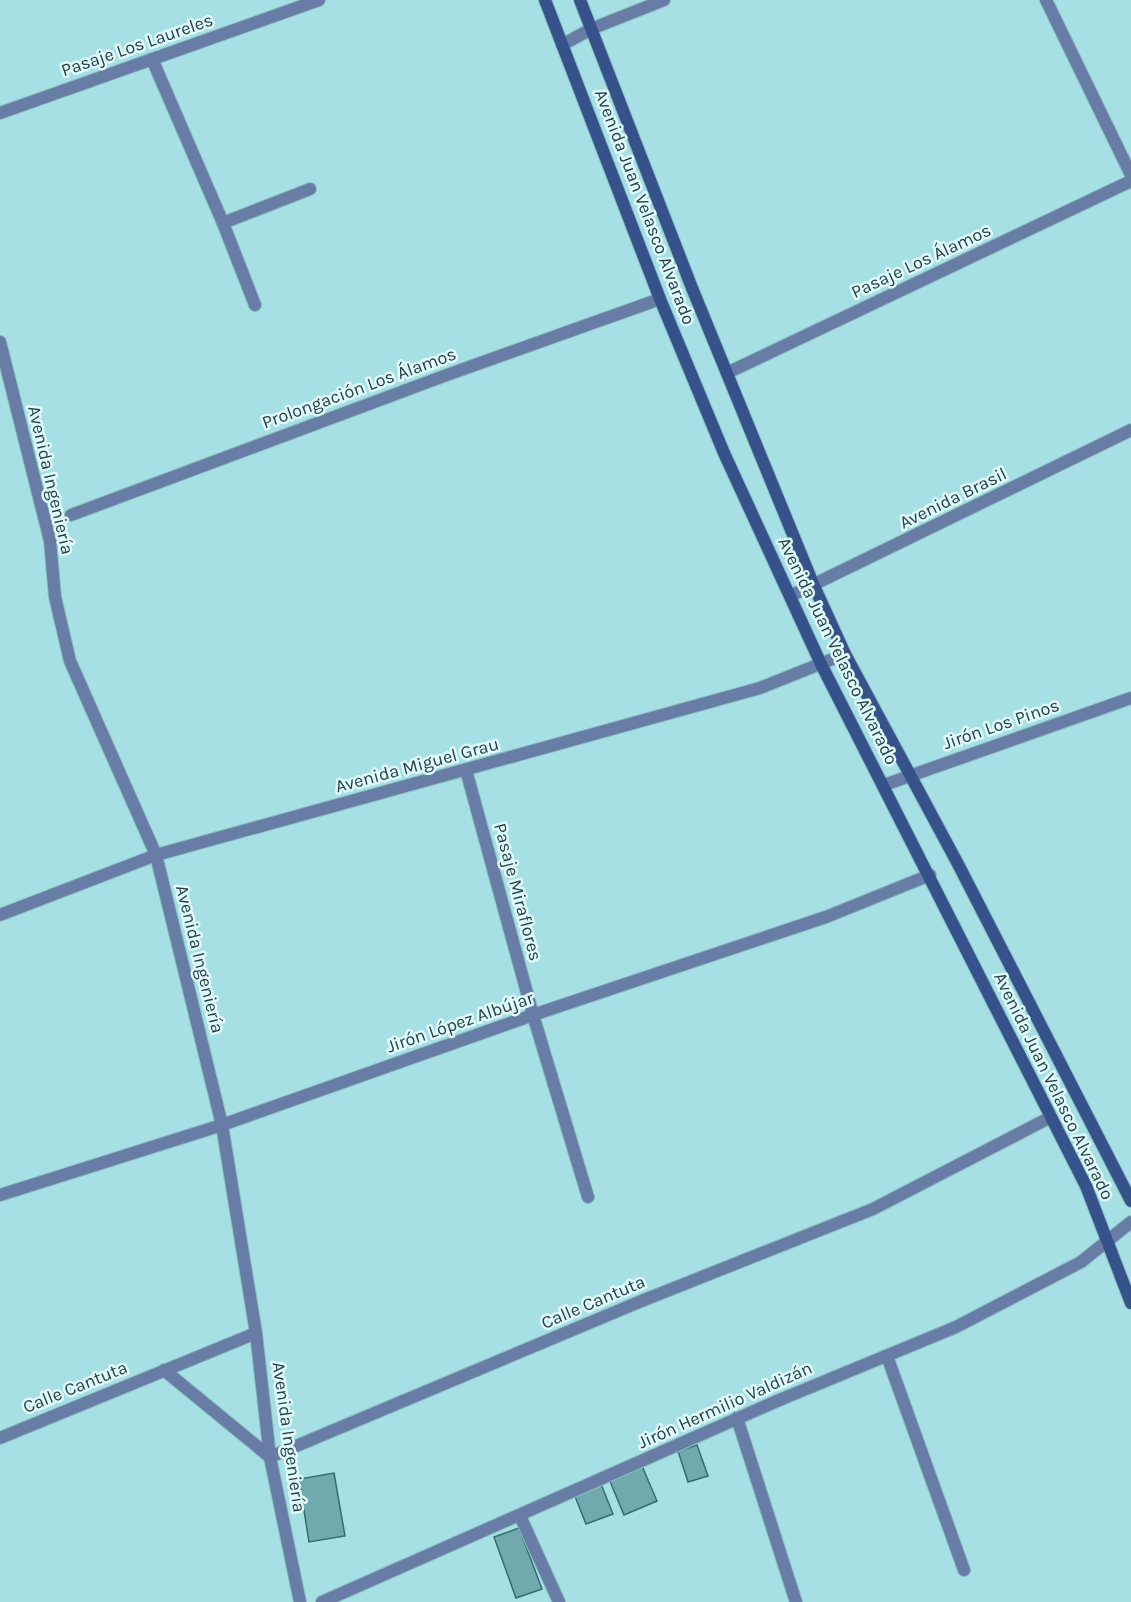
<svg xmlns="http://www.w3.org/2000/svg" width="1131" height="1602" font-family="Karla,sans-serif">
	<rect width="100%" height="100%" fill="#a6e0e5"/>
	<g fill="#70a9ae" stroke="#346c71" stroke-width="1.5">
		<polygon points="697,1445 708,1476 688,1482 678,1451"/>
		<polygon points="642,1466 657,1501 624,1515 609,1479"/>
		<polygon points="334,1473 345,1536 309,1542 299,1479"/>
		<polygon points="601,1484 613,1514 586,1524 574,1494"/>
		<polygon points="519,1528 542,1589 516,1598 494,1537"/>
	</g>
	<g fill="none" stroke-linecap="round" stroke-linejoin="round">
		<g stroke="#8abdc1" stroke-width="14">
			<g id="lane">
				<polyline points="887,1356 964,1570"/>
				<polyline points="737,1418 796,1602"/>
				<polyline points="520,1516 559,1602"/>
			</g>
		</g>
		<g stroke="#8abdc1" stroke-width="14">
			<g id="street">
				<polyline points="1046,0 1131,175"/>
				<polyline points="562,45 591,29 664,0"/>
				<polyline points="152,59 223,223 310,189"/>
				<polyline points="0,113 319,0"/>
				<polyline points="223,223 255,305"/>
				<polyline points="0,342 50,541 55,597 70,661 156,855 222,1125 256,1333 270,1457 300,1602"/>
				<polyline points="727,373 1131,181"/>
				<polyline points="71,515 444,376 660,299"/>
				<polyline points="790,596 1131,430"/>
				<polyline points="466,770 533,1015 588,1197"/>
				<polyline points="884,785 1131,698"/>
				<polyline points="0,915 156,855 760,688 845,654"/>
				<polyline points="0,1195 222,1125 533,1015 826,917 930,875"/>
				<polyline points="164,1370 270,1457 639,1302 873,1209 1051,1117"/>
				<polyline points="0,1438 256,1333"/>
				<polyline points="322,1602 777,1401 956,1327 1081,1262 1131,1222"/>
			</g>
		</g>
		<g stroke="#8abdc1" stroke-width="14">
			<g id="secondary">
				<polyline points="545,0 660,299 724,453 821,664 1086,1186 1131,1303"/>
				<polyline points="580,0 692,288 814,586 845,654 958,864 1131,1201"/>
			</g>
		</g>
		<use href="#lane" stroke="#687da5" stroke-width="12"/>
		<use href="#street" stroke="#687da5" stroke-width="12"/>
		<use href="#secondary" stroke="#36528b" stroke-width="12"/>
	</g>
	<g text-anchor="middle" stroke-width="5" stroke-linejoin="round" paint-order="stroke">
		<g font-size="18" fill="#294143" stroke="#dffbfe">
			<text transform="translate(137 45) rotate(-19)" y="6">Pasaje Los Laureles</text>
			<text transform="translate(645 207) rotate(69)" y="6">Avenida Juan Velasco Alvarado</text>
			<text transform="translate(921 261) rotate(-25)" y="6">Pasaje Los Álamos</text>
			<text transform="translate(359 388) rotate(-20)" y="6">Prolongación Los Álamos</text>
			<text transform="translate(51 480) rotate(77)" y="6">Avenida Ingeniería</text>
			<text transform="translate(953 498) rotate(-26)" y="6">Avenida Brasil</text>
			<text transform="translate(838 651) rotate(64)" y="6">Avenida Juan Velasco Alvarado</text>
			<text transform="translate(1001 724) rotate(-19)" y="6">Jirón Los Pinos</text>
			<text transform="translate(417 765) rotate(-15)" y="6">Avenida Miguel Grau</text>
			<text transform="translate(518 892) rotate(75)" y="6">Pasaje Miraflores</text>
			<text transform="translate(200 959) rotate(76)" y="6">Avenida Ingeniería</text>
			<text transform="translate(460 1022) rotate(-19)" y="6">Jirón López Albújar</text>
			<text transform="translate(1054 1086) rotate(64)" y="6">Avenida Juan Velasco Alvarado</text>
			<text transform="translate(593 1302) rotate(-23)" y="6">Calle Cantuta</text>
			<text transform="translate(75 1387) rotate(-22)" y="6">Calle Cantuta</text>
			<text transform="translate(725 1405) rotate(-24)" y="6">Jirón Hermilio Valdizán</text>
			<text transform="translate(289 1437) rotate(82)" y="6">Avenida Ingeniería</text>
		</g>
	</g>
</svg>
